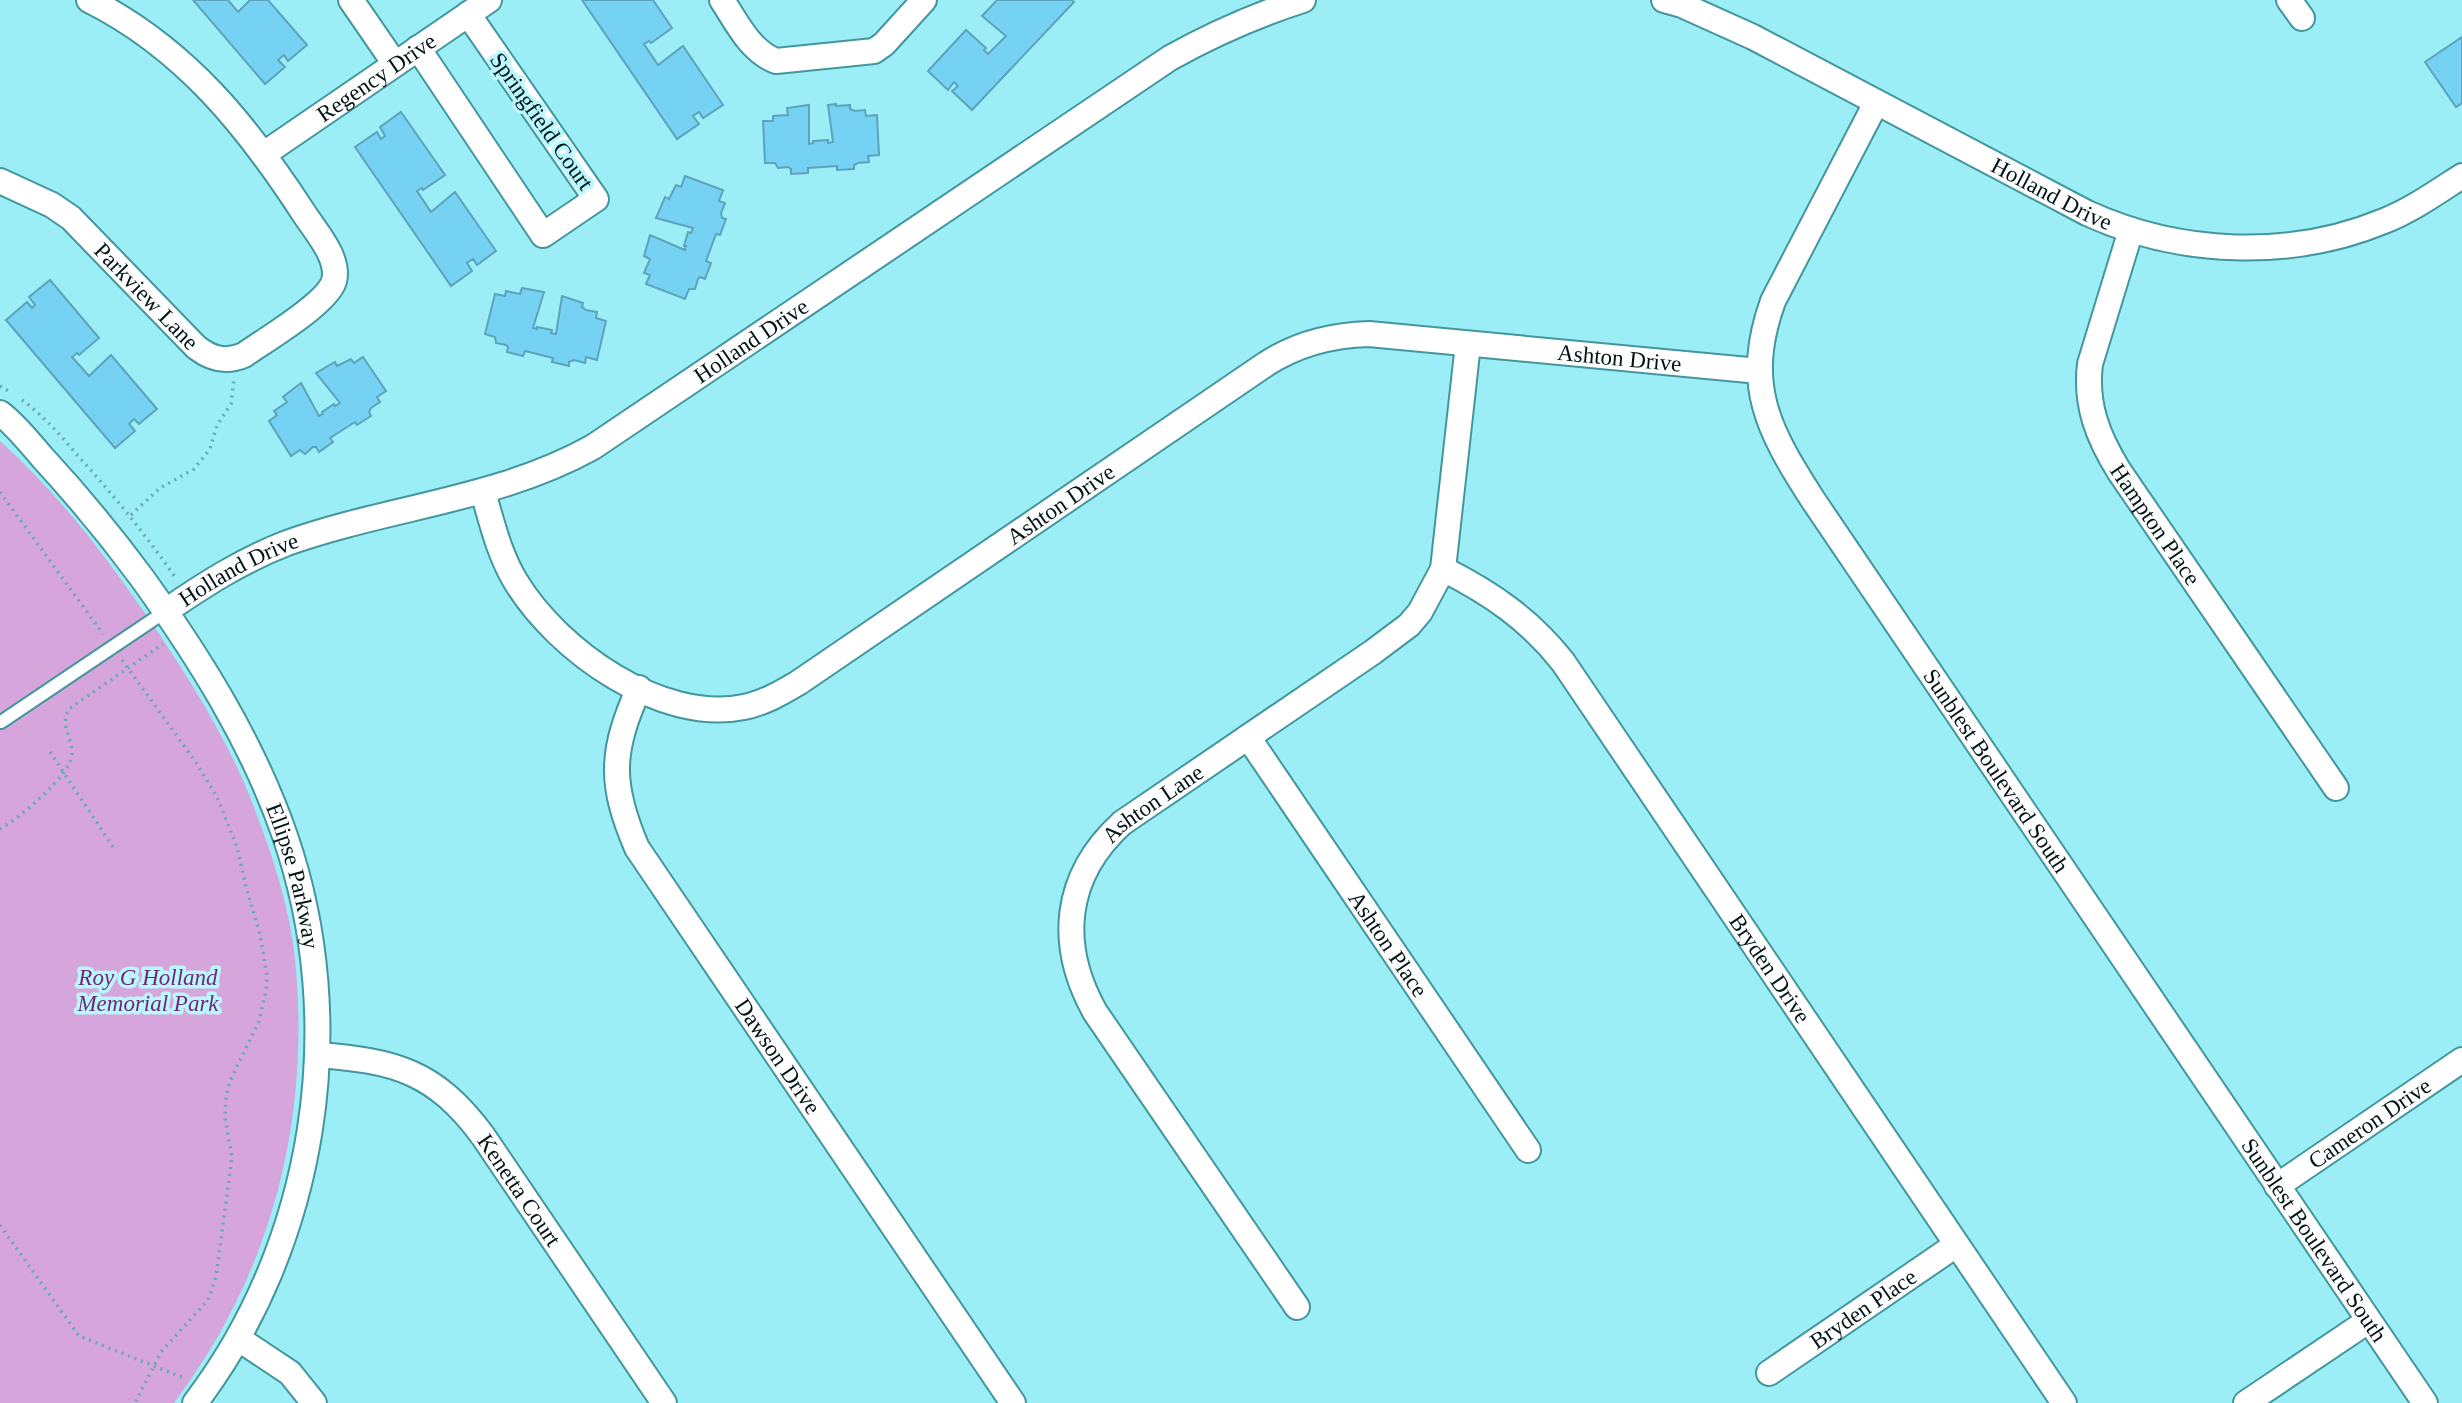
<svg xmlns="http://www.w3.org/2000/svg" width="2462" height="1403" font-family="'Times New Roman',serif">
	<rect width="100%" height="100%" fill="#9ceef6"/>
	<path fill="#d6a5db" d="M0,441C58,493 105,555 149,619C191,681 233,747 258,818C275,863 290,911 295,959C311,1121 272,1272 174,1403H0Z"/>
	<g fill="#75d2f3" stroke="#5ca3bc" stroke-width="2">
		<polygon points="193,0 228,0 238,12 250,0 268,0 307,45 288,61 284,55 278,60 285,67 265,84"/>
		<polygon points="582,0 653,0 672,28 651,43 649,41 644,44 658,65 683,46 723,105 703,118 699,112 693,116 699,124 677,139"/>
		<polygon points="997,0 1072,0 1074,2 972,110 952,91 958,86 954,82 948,90 928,71 966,30 986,48 984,50 988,54 1006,36 982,16"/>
		<polygon points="2462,37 2462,103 2456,107 2425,62"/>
		<polygon points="836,104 836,106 850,105 850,109 855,111 865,110 866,116 877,115 879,155 868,156 869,162 858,163 854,165 854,169 837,170 837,166 808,168 808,173 791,174 791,169 788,167 778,168 775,163 765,163 763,121 773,121 773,116 788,115 787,108 809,105 809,144 813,143 813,141 828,140 828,143 833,142 828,105"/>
		<polygon points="401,112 445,175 423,190 422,188 417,191 431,212 455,192 496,251 477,265 473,259 467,263 472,271 451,286 355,147 377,132 381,139 385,136 380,127"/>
		<polygon points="685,176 723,190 719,201 725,203 721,213 722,218 726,219 720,235 716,234 706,261 711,263 705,279 700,277 698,279 695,289 689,289 685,299 646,284 650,275 644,273 650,259 644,256 650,235 685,250 686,246 684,246 688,232 691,233 693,228 656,218 665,197 669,199 676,185 681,187"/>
		<polygon points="50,280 99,338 79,355 77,353 72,357 89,376 111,355 157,409 139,424 134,419 129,424 135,431 115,448 6,320 27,302 32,308 35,305 29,297"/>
		<polygon points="522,288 544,292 533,328 537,329 537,327 552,330 551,333 556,334 562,296 583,303 582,307 586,310 597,312 596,318 606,321 597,360 586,357 585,363 574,360 569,362 569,366 552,362 553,358 525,351 523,356 507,352 508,347 506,345 496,343 495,337 485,334 495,294 505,296 506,291 520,294"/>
		<polygon points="363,357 386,391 377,397 380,402 371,408 369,412 371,416 357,425 355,422 330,438 333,442 319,452 316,447 313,447 305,454 300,450 291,456 269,421 277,415 274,411 287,402 283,397 301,383 319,416 323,414 322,412 334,404 335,406 340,403 316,373 335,362 337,366 351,359 354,363"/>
	</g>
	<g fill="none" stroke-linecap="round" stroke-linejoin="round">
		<g stroke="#44969e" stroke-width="16">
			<polyline id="lane" points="1,722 166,611"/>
		</g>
		<g stroke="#44969e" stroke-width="28">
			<g id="street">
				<polyline points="351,0 395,64"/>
				<path d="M722,0C737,23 750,51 776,61L874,51L884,44L924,0"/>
				<path id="s1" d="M1664,0L1682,5L1753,37L2087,213C2179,255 2290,260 2384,221C2412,210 2437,192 2462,176"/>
				<polyline points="2289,0 2302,18"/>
				<polyline points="418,48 543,235 596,199 468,14"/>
				<path id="s2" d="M1876,103L1773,301C1743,385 1768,430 1813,500L2425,1403"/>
				<path id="s3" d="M264,154L489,0"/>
				<path id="s4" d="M0,181L52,205L71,218L196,347C211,359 226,363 244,355C265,340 327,304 334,281C340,259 317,233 305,215C248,127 185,48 89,0"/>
				<path id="s5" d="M2131,230L2090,364C2085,405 2098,437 2119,471L2336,788"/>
				<path id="s6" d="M0,413C16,425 29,442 42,457C78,496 111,536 142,578C199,657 253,743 285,836C350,1024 316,1244 195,1403"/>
				<path id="s7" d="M483,492C492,523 499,554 516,582C558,651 661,724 744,707C764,703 781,693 798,683L1266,364C1297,344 1332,335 1369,334L1759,371"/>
				<path id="s8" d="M1443,569C1491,593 1530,620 1563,662L2064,1403"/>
				<path id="s9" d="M166,611C205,584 243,560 287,543C388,507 498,500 593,447L1170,58C1213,34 1256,15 1303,0"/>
				<path id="s10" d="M639,688C611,751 609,783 637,848L1013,1403"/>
				<path id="s11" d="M1248,737L1528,1150"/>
				<path id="s12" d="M318,1055C395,1061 435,1071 483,1136L664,1403"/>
				<path id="s13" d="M2277,1186L2462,1060"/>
				<path id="s14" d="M1297,1307L1095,1012C1057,944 1064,876 1122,823L1373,652L1409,625L1420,612L1443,569L1468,344"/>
				<polyline points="239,1339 290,1373 314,1403"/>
				<path id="s15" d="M1769,1373L1956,1245"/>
				<polyline points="2246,1403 2368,1321"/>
			</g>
		</g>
		<g stroke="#6baab0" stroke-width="3.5" stroke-dasharray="2 5" stroke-linecap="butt">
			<polyline points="0,386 10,392"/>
			<path d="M22,400C44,416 62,437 80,458C114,496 146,535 175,577L177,576"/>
			<polyline points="0,492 103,634"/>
			<polyline points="131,515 160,488 194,469 210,449 217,425 231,404 234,379"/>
			<polyline points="122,660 195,761 217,797 237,847 246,887 260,934 267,976 266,991 259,1021 230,1081 226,1096 225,1118 232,1157 216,1277 208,1300 161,1352 135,1403"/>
			<polyline points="50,752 115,850"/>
			<path d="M0,829C18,819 70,776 72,755C73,737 58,724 70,708L163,644"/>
			<polyline points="0,1225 79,1336 184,1378"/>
		</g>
		<use href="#lane" stroke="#fff" stroke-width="12"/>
		<use href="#street" stroke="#fff" stroke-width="24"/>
	</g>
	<g text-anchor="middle" stroke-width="7" stroke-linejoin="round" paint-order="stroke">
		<g font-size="23" fill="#001315" stroke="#b9f8ff">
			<text dy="8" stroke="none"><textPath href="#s3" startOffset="136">Regency Drive</textPath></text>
			<text transform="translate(542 121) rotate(55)" y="8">Springfield Court</text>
			<text dy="8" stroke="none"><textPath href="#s1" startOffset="434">Holland Drive</textPath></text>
			<text dy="8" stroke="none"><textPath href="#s4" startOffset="189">Parkview Lane</textPath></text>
			<text dy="8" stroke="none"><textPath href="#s9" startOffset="651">Holland Drive</textPath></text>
			<text dy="8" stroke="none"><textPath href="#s7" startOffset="1356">Ashton Drive</textPath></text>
			<text dy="8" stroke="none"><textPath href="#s7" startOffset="747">Ashton Drive</textPath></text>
			<text dy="8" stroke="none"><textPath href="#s5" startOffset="318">Hampton Place</textPath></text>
			<text dy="8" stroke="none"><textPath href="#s9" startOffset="84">Holland Drive</textPath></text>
			<text dy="8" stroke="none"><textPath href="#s2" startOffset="763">Sunblest Boulevard South</textPath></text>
			<text dy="8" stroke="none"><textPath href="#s14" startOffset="602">Ashton Lane</textPath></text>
			<text dy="8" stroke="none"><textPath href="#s6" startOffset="555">Ellipse Parkway</textPath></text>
			<text dy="8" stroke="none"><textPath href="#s11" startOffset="250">Ashton Place</textPath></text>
			<text dy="8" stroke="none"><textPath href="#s8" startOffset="523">Bryden Drive</textPath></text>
			<text dy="8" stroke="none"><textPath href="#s10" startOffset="418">Dawson Drive</textPath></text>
			<text dy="8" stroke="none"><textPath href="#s13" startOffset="112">Cameron Drive</textPath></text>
			<text dy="8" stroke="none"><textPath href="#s12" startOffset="257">Kenetta Court</textPath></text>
			<text dy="8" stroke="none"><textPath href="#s2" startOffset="1330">Sunblest Boulevard South</textPath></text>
			<text dy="8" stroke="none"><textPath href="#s15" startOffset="114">Bryden Place</textPath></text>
		</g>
		<g font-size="23" font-style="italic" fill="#73247b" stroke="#b9f8ff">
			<text x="148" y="985">Roy G Holland<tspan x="148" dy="26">Memorial Park</tspan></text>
		</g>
	</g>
</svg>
